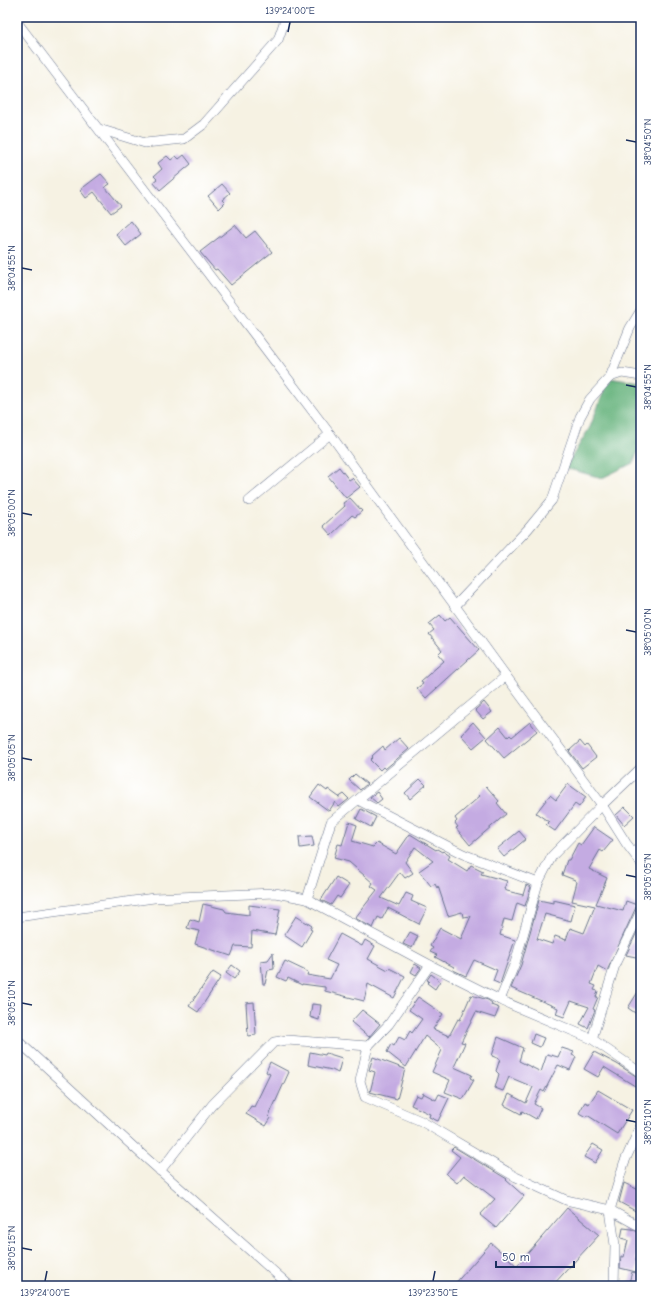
<svg xmlns="http://www.w3.org/2000/svg" width="658" height="1303" font-family="'Comic Neue',sans-serif">
	<rect width="100%" height="100%" fill="#fff"/>
	<filter id="ink" filterUnits="userSpaceOnUse"><feTurbulence type="fractalNoise" baseFrequency=".025" numOctaves="2"/><feDisplacementMap in="SourceGraphic" scale="8" xChannelSelector="R" yChannelSelector="G"/><feConvolveMatrix kernelMatrix="1 2 1 2 8 2 1 2 1" color-interpolation-filters="sRGB"/></filter>
	<filter id="wash" filterUnits="userSpaceOnUse"><feTurbulence type="fractalNoise" baseFrequency=".012" numOctaves="4" result="noise"/><feDisplacementMap in="SourceGraphic" scale="16" xChannelSelector="R" yChannelSelector="G"/><feGaussianBlur stdDeviation="0.9" result="paint"/><feColorMatrix in="noise" values="0 0 0 0 0 0 0 0 0 0 0 0 0 0 0 0 0 1.4 0 .05"/><feComposite in="paint" operator="in"/></filter>
	<g filter="url(#wash)">
		<rect width="100%" height="100%" fill="#f6f2e3"/>
		<polygon fill="#67b47e" stroke="#41726e" points="609,378 640,383 641,444 633,463 602,478 565,468 590,427"/>
		<g id="blocks">
			<g fill="#c4abe2">
				<polygon points="184,155 191,164 160,190 153,182 157,179 154,176 162,169 158,163 167,156 171,160 176,156 179,159"/>
				<polygon points="101,174 110,184 105,187 121,206 111,213 94,192 86,198 80,190"/>
				<polygon points="222,184 230,193 222,200 225,203 219,209 208,196"/>
				<polygon points="131,221 141,234 126,246 116,234"/>
				<polygon points="235,225 246,238 255,231 272,252 231,285 217,269 215,270 200,252"/>
				<polygon points="339,467 349,480 352,478 360,487 346,498 328,476"/>
				<polygon points="350,498 362,511 355,517 352,515 331,535 323,526 345,506 343,503"/>
				<polygon points="440,615 445,621 450,617 479,650 426,698 417,688 423,684 421,681 444,661 438,654 442,650 429,634 434,630 429,624"/>
				<polygon points="484,702 492,712 483,719 475,710"/>
				<polygon points="473,722 486,737 473,748 461,735"/>
				<polygon points="530,722 537,731 504,758 487,739 500,727 508,737 510,735 512,737"/>
				<polygon points="399,738 409,749 385,769 383,767 380,770 370,760 373,757 372,756 383,746 385,750"/>
				<polygon points="580,741 585,747 587,745 596,757 582,768 569,751"/>
				<polygon points="355,774 367,784 360,790 349,780"/>
				<polygon points="420,779 426,785 410,799 405,793"/>
				<polygon points="568,784 586,797 579,807 575,804 555,831 546,825 549,822 536,813 550,795 556,800"/>
				<polygon points="319,785 327,791 328,789 339,797 338,798 344,794 349,799 339,807 335,802 329,811 310,797"/>
				<polygon points="486,786 499,801 497,803 506,814 470,845 456,828 458,827 455,823 457,821 455,818 480,796 478,794"/>
				<polygon points="377,792 382,799 377,803 370,797"/>
				<polygon points="625,807 634,816 624,825 616,815"/>
				<polygon points="361,809 376,817 371,827 356,819"/>
				<polygon points="349,822 357,825 352,841 373,847 377,843 396,854 410,834 436,850 437,849 442,852 443,851 450,856 448,859 467,871 471,865 483,871 481,874 507,881 504,889 507,891 523,895 526,885 531,887 525,906 517,903 512,921 504,919 500,935 515,940 500,984 493,981 497,970 474,960 466,976 453,970 454,967 435,957 437,955 430,952 433,948 430,946 440,928 461,939 471,916 463,917 462,912 448,916 438,886 437,888 435,884 431,886 419,871 433,861 415,847 405,862 413,873 405,878 400,872 381,898 399,906 406,893 413,896 411,901 427,908 419,924 388,908 382,919 378,917 373,928 355,918 377,890 371,886 373,883 349,862 334,858 338,844 342,845"/>
				<polygon points="594,827 613,840 603,852 600,850 589,869 607,878 596,904 623,911 626,901 637,905 607,971 598,966 591,984 596,986 594,990 598,991 596,997 598,997 593,1009 595,1010 588,1028 580,1024 589,1007 571,1001 564,1017 556,1014 558,1008 511,988 521,965 539,900 553,903 553,900 575,905 571,921 545,914 537,939 552,944 555,936 566,940 570,928 584,933 595,906 572,901 577,882 575,881 575,880 562,875 567,860 569,860 578,843 581,845"/>
				<polygon points="519,831 526,839 504,857 497,849"/>
				<polygon points="312,836 314,846 300,848 299,837"/>
				<polygon points="336,877 349,885 340,898 337,896 331,905 321,900"/>
				<polygon points="203,904 224,909 226,912 249,915 249,905 280,909 275,935 252,931 251,947 235,946 231,956 195,944 199,931 187,928 190,919 199,922"/>
				<polygon points="296,916 312,926 310,929 312,930 302,947 284,935"/>
				<polygon points="638,930 641,931 641,958 626,955"/>
				<polygon points="410,932 418,936 412,948 403,944"/>
				<polygon points="340,934 362,946 365,940 375,946 368,959 388,970 389,968 405,976 394,998 368,984 364,1001 325,991 325,987 302,984 302,985 288,978 286,981 277,977 285,961 308,972 307,975 330,979 337,965 326,960"/>
				<polygon points="273,953 274,969 268,970 265,984 263,984 261,961 268,960"/>
				<polygon points="415,964 421,968 416,975 411,972"/>
				<polygon points="232,965 240,971 234,979 226,973"/>
				<polygon points="213,972 221,977 198,1012 189,1006"/>
				<polygon points="431,974 440,981 435,989 427,983 429,981 427,980"/>
				<polygon points="641,987 641,1017 628,1008"/>
				<polygon points="471,995 488,1000 492,1003 491,1005 499,1008 495,1018 476,1012 461,1042 465,1043 454,1067 472,1075 470,1078 474,1080 463,1099 445,1092 450,1080 432,1072 442,1050 425,1036 406,1067 387,1052 391,1044 394,1046 399,1037 405,1040 410,1031 412,1033 422,1019 409,1010 418,997 443,1014 433,1029 449,1036 458,1019 460,1020"/>
				<polygon points="254,1002 256,1035 248,1036 246,1003"/>
				<polygon points="312,1004 321,1005 319,1020 310,1017"/>
				<polygon points="362,1010 380,1024 369,1037 351,1022"/>
				<polygon points="534,1034 544,1038 540,1047 531,1043"/>
				<polygon points="498,1037 523,1048 519,1061 541,1072 547,1054 558,1057 562,1048 574,1052 572,1055 576,1057 570,1070 558,1065 544,1092 541,1090 534,1104 541,1108 536,1119 522,1111 521,1114 504,1105 509,1094 526,1103 533,1087 509,1077 503,1091 495,1088 499,1074 496,1071 500,1059 492,1056"/>
				<polygon points="310,1052 325,1055 326,1053 342,1058 338,1073 332,1070 308,1065"/>
				<polygon points="594,1052 617,1064 639,1078 635,1086 604,1067 598,1077 584,1069"/>
				<polygon points="373,1057 405,1069 397,1099 370,1092 375,1072 369,1070"/>
				<polygon points="270,1062 289,1072 269,1116 271,1118 266,1126 246,1114 251,1106 254,1107 270,1074 266,1072"/>
				<polygon points="598,1090 632,1110 617,1134 587,1115 586,1117 579,1113 585,1102 589,1104"/>
				<polygon points="423,1093 436,1100 439,1094 449,1098 438,1121 429,1117 430,1114 411,1105 416,1095 421,1097"/>
				<polygon points="593,1144 603,1150 595,1163 584,1157"/>
				<polygon points="454,1147 507,1179 506,1180 524,1196 496,1228 480,1215 495,1199 464,1175 457,1183 446,1174 460,1157 451,1150"/>
				<polygon points="624,1183 641,1191 641,1220 638,1219 641,1214 619,1202"/>
				<polygon points="567,1208 599,1235 552,1286 453,1286 491,1243 517,1266"/>
				<polygon points="623,1228 632,1229 640,1233 638,1239 641,1240 636,1260 639,1260 636,1272 620,1268 621,1256 624,1257 628,1240 621,1238"/>
				<polygon points="632,1272 641,1274 641,1286 628,1286"/>
			</g>
		</g>
	</g>
	<g filter="url(#ink)">
		<use href="#blocks" fill-opacity="0" stroke="#68738d" stroke-width="1"/>
		<g fill="none" stroke-linecap="round" stroke-linejoin="round">
			<g stroke="#68738d" stroke-width="10">
				<g id="street">
					<polyline points="17,22 330,434 506,676 602,805 626,843 641,863"/>
					<polyline points="99,129 145,143 184,139 204,124 278,40 286,17"/>
					<polyline points="610,377 622,373 641,376"/>
					<polyline points="249,501 330,434"/>
					<polyline points="456,605 528,529 552,500 580,417 590,399 610,377 630,328 641,310"/>
					<polyline points="358,800 463,854 538,883"/>
					<polyline points="307,899 331,822 506,676"/>
					<polyline points="17,917 154,898 275,893 307,899 430,965 500,1000 592,1039 641,1073"/>
					<polyline points="500,1000 515,963 538,883 552,856 602,805 641,768"/>
					<polyline points="592,1039 616,962 641,911"/>
					<polyline points="17,1040 138,1151 290,1286"/>
					<polyline points="368,1046 360,1081 365,1097 421,1121 516,1177 566,1200 610,1210 641,1227"/>
					<polyline points="160,1171 212,1105 274,1042 287,1040 368,1046 389,1024 430,965"/>
					<polyline points="614,1286 615,1245 610,1210 624,1163 641,1125"/>
				</g>
			</g>
			<use href="#street" stroke="#fff" stroke-width="9"/>
		</g>
	</g>
	<path fill="none" stroke="#1b2f5e" stroke-width="1.5" d="M288,32L290,22M626,140L636,142M22,268L32,270M626,385L636,387M22,513L32,515M626,630L636,632M22,758L32,760M626,875L636,877M22,1003L32,1005M626,1120L636,1122M22,1248L32,1250M45,1281L47,1271M433,1281L435,1271"/>
	<rect width="658" height="1303" fill="none" stroke="#fff" stroke-width="44"/>
	<path d="M496 1261v6h78v-6" fill="none" stroke="#1b2f5e" stroke-width="2"/>
	<text x="502" y="1261" font-size="12" fill="#1b2f5e" stroke="#ffffff" stroke-width="3" paint-order="stroke">50 m</text>
	<rect x="22" y="22" width="614" height="1259" fill="none" stroke="#1b2f5e" stroke-width="1.5"/>
	<g font-size="10" text-anchor="middle" fill="#1b2f5e">
		<text x="290" y="14">139°24'00"E</text>
		<text transform="translate(647 142) rotate(-90)" y="4">38°04'50"N</text>
		<text transform="translate(11 268) rotate(-90)" y="4">38°04'55"N</text>
		<text transform="translate(647 387) rotate(-90)" y="4">38°04'55"N</text>
		<text transform="translate(11 513) rotate(-90)" y="4">38°05'00"N</text>
		<text transform="translate(647 632) rotate(-90)" y="4">38°05'00"N</text>
		<text transform="translate(11 758) rotate(-90)" y="4">38°05'05"N</text>
		<text transform="translate(647 877) rotate(-90)" y="4">38°05'05"N</text>
		<text transform="translate(11 1003) rotate(-90)" y="4">38°05'10"N</text>
		<text transform="translate(647 1122) rotate(-90)" y="4">38°05'10"N</text>
		<text transform="translate(11 1248) rotate(-90)" y="4">38°05'15"N</text>
		<text x="45" y="1296">139°24'00"E</text>
		<text x="433" y="1296">139°23'50"E</text>
	</g>
</svg>
